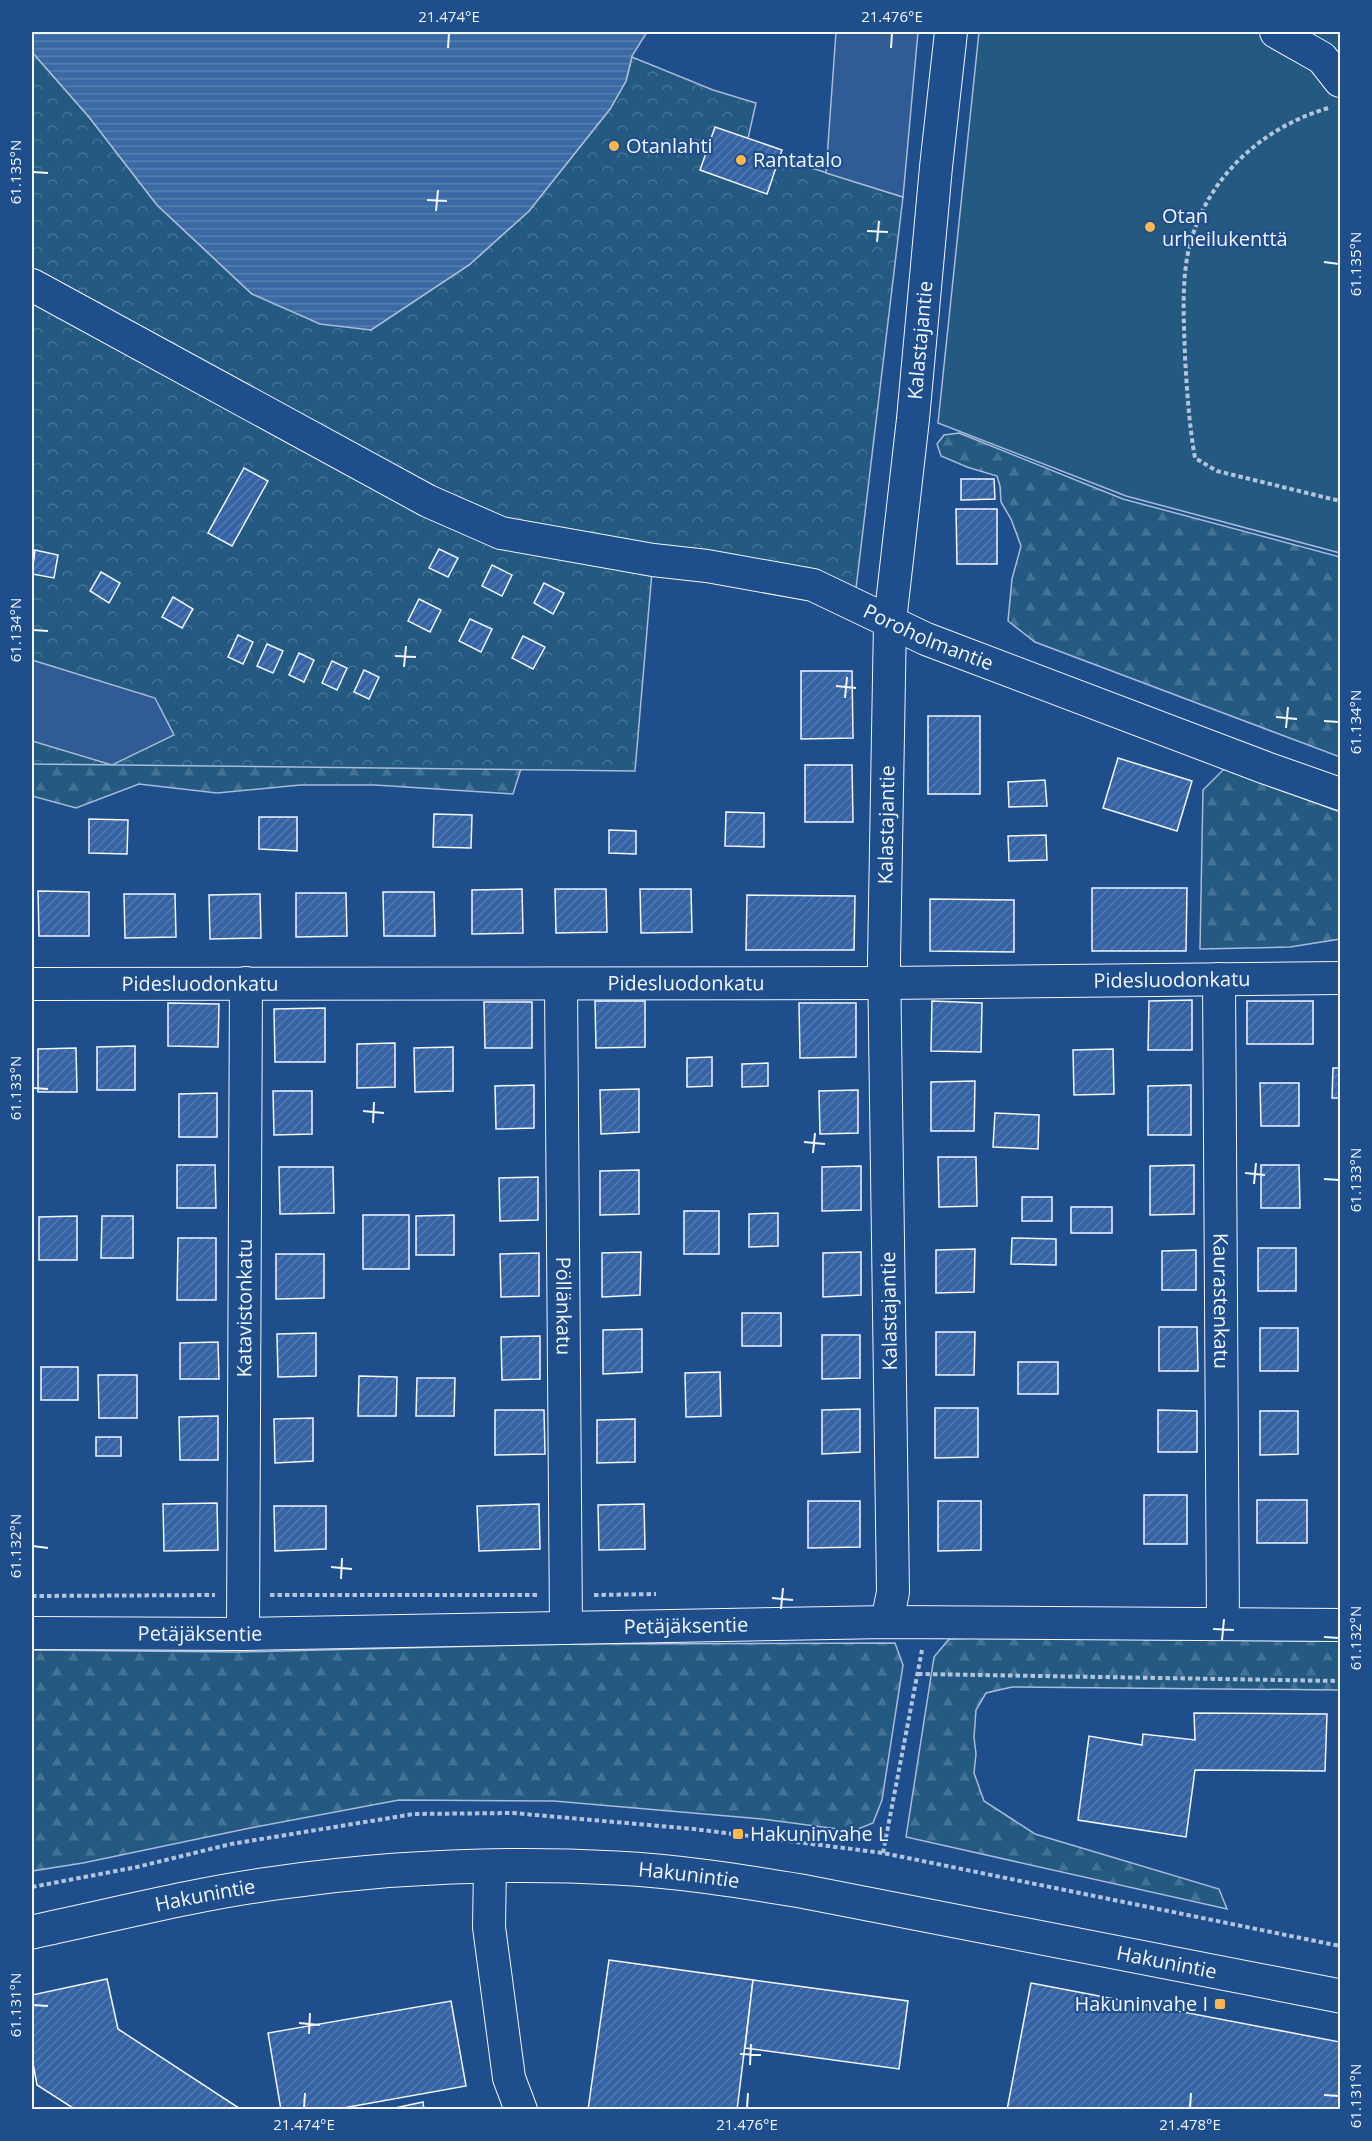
<svg xmlns="http://www.w3.org/2000/svg" width="1372" height="2141" font-family="'Open Sans',sans-serif">
	<defs>
		<pattern id="forest-firs" width="22" height="20" patternUnits="userSpaceOnUse" patternTransform="scale(1.5)"><rect width="22" height="20" fill="#245a82"/><path d="M5 1l3.5 6h-7zM16 11l3.5 6h-7z" fill="#447295"/></pattern>
		<pattern id="park-crowns" width="20" height="18" patternUnits="userSpaceOnUse" patternTransform="scale(1.5)"><rect width="20" height="18" fill="#245a82"/><path d="M2 6a3 3 0 1 1 6 0M12 15a3 3 0 1 1 6 0" fill="none" stroke="#447295"/></pattern>
		<pattern id="water-rules" width="6" height="5" patternUnits="userSpaceOnUse" patternTransform="scale(1.5)"><rect width="6" height="5" fill="#3b69a3"/><path d="M0 2.5h6" fill="none" stroke="#587fb1"/></pattern>
		<pattern id="building-hatch" width="6" height="6" patternUnits="userSpaceOnUse" patternTransform="scale(1.5)"><rect width="6" height="6" fill="#3563a3"/><path d="M-1 1l2-2M0 6l6-6M5 7l2-2" fill="none" stroke="#537ab1"/></pattern>
	</defs>
	<rect width="100%" height="100%" fill="#1f4e8c"/>
	<g fill="url(#forest-firs)" stroke="#a8bbd7" stroke-width="1.5">
		<polygon points="959,433 1123,499 1340,557 1340,757 1035,642 1008,621 1012,579 1021,546 1011,519 1001,502 1000,486 997,476 967,467 941,456 937,444 944,435"/>
		<polygon points="32,741 524,759 513,794 375,785 300,785 217,793 139,784 76,808 32,796"/>
		<polygon points="1224,769 1340,812 1340,939 1290,947 1200,949 1203,790"/>
		<polygon points="978,1638 1340,1641 1340,1690 1012,1687 986,1693 976,1710 974,1737 976,1754 974,1773 984,1801 1035,1834 1219,1889 1227,1909 906,1837 934,1657 949,1639"/>
		<polygon points="895,1643 903,1665 882,1800 873,1823 853,1831 762,1819 554,1801 399,1800 250,1828 83,1863 32,1871 32,1650 239,1652 564,1644"/>
	</g>
	<polygon fill="url(#park-crowns)" stroke="#a8bbd7" stroke-width="1.5" points="32,52 89,117 157,205 252,294 371,330 469,265 529,211 610,109 626,81 632,57 713,90 756,103 746,147 903,197 854,605 653,560 635,771 32,764"/>
	<polygon fill="#245a82" stroke="#a8bbd7" stroke-width="1.5" points="979,32 1340,32 1340,553 1126,496 938,423"/>
	<g fill="#305b95" stroke="#a8bbd7" stroke-width="1.5">
		<polygon points="836,32 918,32 903,197 826,173"/>
		<polygon points="32,660 155,698 174,735 112,765 32,741"/>
	</g>
	<polygon fill="url(#water-rules)" stroke="#a8bbd7" stroke-width="1.5" points="32,32 647,32 632,56 626,81 610,109 529,211 469,265 371,330 320,324 252,294 157,205 89,117 32,52"/>
	<g fill="url(#building-hatch)" stroke="#f2f6ff" stroke-width="1.5">
		<polygon points="715,127 782,150 767,194 700,170"/>
		<polygon points="244,468 268,481 232,546 208,533"/>
		<polygon points="961,479 994,479 995,499 961,500"/>
		<polygon points="956,509 997,509 997,564 957,564"/>
		<polygon points="439,549 458,558 448,577 429,568"/>
		<polygon points="35,550 58,555 54,578 32,574"/>
		<polygon points="492,565 512,575 502,596 482,586"/>
		<polygon points="101,572 120,583 109,603 90,591"/>
		<polygon points="544,583 564,593 553,614 534,603"/>
		<polygon points="173,597 193,609 182,628 162,617"/>
		<polygon points="419,599 441,610 430,632 408,621"/>
		<polygon points="470,619 492,629 481,652 459,641"/>
		<polygon points="238,635 253,642 243,664 228,657"/>
		<polygon points="523,636 545,647 533,669 512,658"/>
		<polygon points="267,644 283,651 273,673 257,666"/>
		<polygon points="299,653 314,660 304,682 289,675"/>
		<polygon points="332,661 347,668 337,690 322,683"/>
		<polygon points="364,670 379,677 369,699 354,692"/>
		<polygon points="801,671 852,671 853,738 801,739"/>
		<rect x="928" y="716" width="52" height="78"/>
		<polygon points="1118,758 1192,781 1177,831 1103,808"/>
		<polygon points="805,765 852,765 853,822 805,822"/>
		<polygon points="1045,780 1047,806 1009,807 1008,782"/>
		<polygon points="726,812 764,813 764,847 725,846"/>
		<polygon points="434,814 472,815 471,848 433,847"/>
		<polygon points="259,817 297,817 297,851 259,849"/>
		<polygon points="89,819 128,820 127,854 89,853"/>
		<polygon points="609,830 636,831 636,854 609,853"/>
		<polygon points="1046,835 1047,860 1009,861 1008,836"/>
		<polygon points="1092,888 1187,888 1186,951 1092,951"/>
		<polygon points="522,889 523,933 472,934 472,890"/>
		<polygon points="555,889 606,889 607,932 556,933"/>
		<polygon points="640,889 691,889 692,932 641,933"/>
		<polygon points="38,891 89,892 89,936 39,936"/>
		<polygon points="383,892 434,892 435,936 384,936"/>
		<polygon points="296,893 346,893 347,936 296,937"/>
		<polygon points="124,894 175,894 176,937 125,938"/>
		<polygon points="260,894 261,938 210,939 209,895"/>
		<polygon points="747,895 855,896 854,950 746,950"/>
		<polygon points="930,899 1014,900 1014,952 930,951"/>
		<polygon points="1192,1000 1192,1050 1148,1050 1149,1001"/>
		<polygon points="595,1001 645,1001 645,1047 596,1048"/>
		<polygon points="932,1001 982,1003 981,1052 931,1051"/>
		<rect x="1247" y="1001" width="66" height="43"/>
		<polygon points="484,1002 532,1002 532,1048 485,1048"/>
		<polygon points="168,1003 219,1004 218,1047 168,1046"/>
		<polygon points="799,1003 856,1003 856,1057 800,1058"/>
		<polygon points="325,1008 325,1062 275,1062 274,1009"/>
		<polygon points="395,1043 395,1087 357,1088 357,1044"/>
		<polygon points="135,1046 135,1090 97,1090 97,1047"/>
		<polygon points="453,1047 453,1091 415,1092 414,1048"/>
		<polygon points="76,1048 77,1092 38,1092 38,1049"/>
		<polygon points="1113,1049 1114,1094 1074,1095 1073,1050"/>
		<polygon points="712,1057 712,1086 687,1087 687,1058"/>
		<polygon points="768,1063 768,1086 742,1087 742,1064"/>
		<polygon points="1333,1068 1340,1068 1340,1098 1332,1098"/>
		<polygon points="975,1081 974,1131 931,1131 931,1082"/>
		<polygon points="1260,1083 1299,1083 1299,1126 1261,1126"/>
		<polygon points="534,1085 534,1128 496,1129 495,1086"/>
		<polygon points="1191,1085 1191,1135 1148,1135 1148,1086"/>
		<polygon points="639,1089 639,1132 601,1134 600,1090"/>
		<polygon points="858,1090 858,1133 820,1134 819,1091"/>
		<polygon points="273,1091 312,1091 312,1134 274,1135"/>
		<polygon points="217,1093 217,1137 179,1137 179,1094"/>
		<polygon points="995,1113 1039,1115 1038,1149 993,1147"/>
		<polygon points="938,1157 976,1157 977,1206 939,1207"/>
		<polygon points="177,1165 215,1165 216,1208 177,1208"/>
		<polygon points="1194,1165 1194,1214 1150,1215 1150,1166"/>
		<polygon points="1261,1165 1299,1165 1300,1208 1261,1208"/>
		<polygon points="861,1166 861,1210 822,1211 822,1167"/>
		<polygon points="279,1167 333,1167 334,1213 280,1214"/>
		<polygon points="639,1170 639,1214 600,1215 600,1171"/>
		<polygon points="538,1177 538,1220 500,1221 499,1178"/>
		<rect x="1022" y="1197" width="30" height="24"/>
		<rect x="1339" y="1202" width="1" height="43"/>
		<rect x="1071" y="1207" width="41" height="26"/>
		<rect x="684" y="1211" width="35" height="43"/>
		<polygon points="778,1213 778,1246 749,1247 749,1214"/>
		<rect x="363" y="1215" width="46" height="54"/>
		<polygon points="454,1215 454,1255 416,1255 416,1216"/>
		<polygon points="77,1216 77,1260 39,1260 39,1217"/>
		<polygon points="102,1216 133,1216 133,1258 101,1258"/>
		<polygon points="178,1238 216,1238 216,1300 177,1300"/>
		<polygon points="1012,1238 1056,1239 1056,1265 1011,1264"/>
		<rect x="1258" y="1248" width="38" height="43"/>
		<polygon points="975,1249 974,1292 936,1293 936,1250"/>
		<polygon points="1196,1250 1196,1290 1162,1290 1162,1251"/>
		<polygon points="641,1252 640,1295 602,1297 602,1253"/>
		<polygon points="861,1252 861,1295 823,1297 823,1253"/>
		<polygon points="539,1253 539,1296 501,1297 500,1254"/>
		<polygon points="276,1254 324,1254 324,1298 276,1299"/>
		<rect x="742" y="1313" width="39" height="33"/>
		<polygon points="1159,1327 1197,1327 1198,1371 1159,1371"/>
		<rect x="1260" y="1328" width="38" height="43"/>
		<polygon points="642,1329 642,1372 603,1374 603,1330"/>
		<polygon points="936,1332 975,1332 974,1375 936,1375"/>
		<polygon points="316,1333 316,1376 278,1377 277,1334"/>
		<polygon points="822,1335 860,1335 860,1378 822,1379"/>
		<polygon points="540,1336 540,1379 502,1380 501,1337"/>
		<polygon points="218,1342 219,1379 180,1379 180,1343"/>
		<rect x="1018" y="1362" width="40" height="32"/>
		<rect x="41" y="1367" width="37" height="33"/>
		<polygon points="720,1372 721,1416 686,1417 685,1373"/>
		<polygon points="98,1375 137,1375 137,1418 99,1418"/>
		<polygon points="359,1376 397,1377 396,1416 358,1416"/>
		<polygon points="417,1378 455,1378 454,1416 416,1416"/>
		<polygon points="935,1408 978,1408 978,1457 935,1458"/>
		<polygon points="860,1409 860,1452 822,1454 822,1410"/>
		<polygon points="495,1410 544,1410 545,1454 495,1455"/>
		<polygon points="1158,1410 1197,1411 1197,1452 1158,1452"/>
		<polygon points="1260,1411 1298,1411 1298,1454 1260,1455"/>
		<polygon points="218,1416 218,1460 180,1460 179,1417"/>
		<polygon points="313,1418 313,1461 275,1463 274,1419"/>
		<polygon points="635,1419 635,1462 597,1463 597,1420"/>
		<rect x="96" y="1437" width="25" height="19"/>
		<rect x="1144" y="1495" width="43" height="49"/>
		<rect x="1257" y="1500" width="50" height="43"/>
		<polygon points="808,1501 860,1501 860,1547 808,1548"/>
		<polygon points="938,1501 981,1501 981,1550 938,1551"/>
		<polygon points="217,1503 218,1550 164,1551 163,1504"/>
		<polygon points="539,1504 540,1549 479,1551 477,1506"/>
		<polygon points="644,1504 645,1549 599,1550 598,1505"/>
		<polygon points="274,1506 326,1506 326,1549 275,1551"/>
		<polygon points="1194,1713 1327,1714 1325,1771 1195,1770 1186,1837 1078,1820 1089,1736 1142,1745 1143,1734 1195,1740"/>
		<polygon points="609,1960 753,1980 737,2110 588,2110"/>
		<polygon points="107,1979 118,2029 242,2110 76,2110 37,2085 32,2058 32,1995"/>
		<polygon points="753,1980 908,2001 899,2069 745,2048"/>
		<polygon points="1031,1983 1340,2042 1340,2110 1007,2110"/>
		<polygon points="451,2001 466,2086 332,2110 281,2110 268,2033"/>
		<polygon points="423,2102 424,2110 386,2110"/>
	</g>
	<g fill="none" stroke-linecap="round" stroke-linejoin="round">
		<g stroke="#f2f6ff" stroke-width="34">
			<g id="minor">
				<polyline points="1276,32 1322,58 1340,81"/>
				<path id="s1" d="M32,285L428,501L501,533L653,560L707,566L813,585L926,639L1266,768L1340,794"/>
				<path id="s2" d="M1219,979L1223,1624"/>
				<path id="s3" d="M32,984L886,983L1340,978"/>
				<path id="s4" d="M561,984L566,1628"/>
				<path id="s5" d="M887,1622L893,1592L884,960L890,621L913,419L936,167L951,32"/>
				<path id="s6" d="M32,1633L243,1634L887,1622L1340,1625"/>
				<path id="s7" d="M243,1634L246,983"/>
				<polyline points="490,1866 489,1927 509,2078 521,2110"/>
			</g>
		</g>
		<g stroke="#f2f6ff" stroke-width="35">
			<g id="highway">
				<path id="s8" d="M32,1932C113,1915 194,1894 276,1883C389,1867 503,1862 616,1868C678,1871 740,1881 801,1891L1340,1996"/>
			</g>
		</g>
		<g stroke="#b3c4dc" stroke-width="4" stroke-dasharray="4.5 3" stroke-linecap="butt">
			<path d="M1328,108C1261,128 1206,178 1189,248C1181,284 1184,321 1185,357C1187,391 1189,424 1195,458L1217,471L1340,501"/>
			<polyline points="270,1595 539,1595"/>
			<polyline points="594,1595 656,1594"/>
			<polyline points="32,1596 215,1595"/>
			<polyline points="918,1674 1340,1681"/>
			<polyline points="883,1853 922,1650"/>
			<polyline points="32,1887 137,1867 231,1844 414,1814 513,1813 694,1829 883,1853 1340,1946"/>
		</g>
		<use href="#minor" stroke="#1f4e8c" stroke-width="32"/>
		<use href="#highway" stroke="#1f4e8c" stroke-width="33"/>
	</g>
	<path fill="none" stroke="#f2f6ff" stroke-width="2" d="M448,48L449,33M891,48L892,33M33,172L48,173M427,200L447,201M436,211L438,190M867,231L888,232M877,242L879,221M1324,262L1339,264M33,630L48,631M395,656L416,657M404,667L406,646M836,686L856,688M845,698L847,677M1276,717L1297,719M1324,721L1339,722M1286,728L1288,707M33,1088L48,1089M363,1111L384,1113M373,1123L374,1102M804,1142L825,1144M813,1153L815,1133M1245,1173L1265,1175M1324,1179L1339,1180M1254,1184L1256,1163M33,1546L48,1548M331,1567L352,1569M341,1579L342,1558M772,1598L793,1600M781,1609L783,1588M1213,1629L1234,1630M1324,1637L1339,1638M1222,1640L1224,1619M33,2005L48,2006M299,2023L320,2025M309,2034L310,2013M740,2054L761,2055M750,2065L751,2044M1324,2095L1339,2096M304,2108L305,2093M747,2108L748,2093M1190,2108L1191,2093"/>
	<g fill="#ffb74d" stroke="#1f4e8c" stroke-width="2">
		<circle cx="614" cy="146" r="6"/>
		<circle cx="741" cy="160" r="6"/>
		<circle cx="1150" cy="227" r="6"/>
		<rect x="732" y="1828" width="12" height="12" rx="3"/>
		<rect x="1214" y="1998" width="12" height="12" rx="3"/>
	</g>
	<g text-anchor="middle" stroke-width="4.5" stroke-linejoin="round" paint-order="stroke">
		<g font-size="20" fill="#f2f6ff" stroke="#1f4e8c" text-anchor="start">
			<text x="626" y="153">Otanlahti</text>
			<text x="753" y="167">Rantatalo</text>
			<text x="1162" y="223">Otan<tspan x="1162" dy="23">urheilukenttä</tspan></text>
			<text x="750" y="1841">Hakuninvahe L</text>
			<text x="1208" y="2011" text-anchor="end">Hakuninvahe I</text>
		</g>
		<g font-size="20" fill="#f2f6ff" stroke="#1f4e8c">
			<text dy="7" stroke="none"><textPath href="#s5" startOffset="1284">Kalastajantie</textPath></text>
			<text dy="7" stroke="none"><textPath href="#s1" startOffset="974">Poroholmantie</textPath></text>
			<text dy="7" stroke="none"><textPath href="#s5" startOffset="798">Kalastajantie</textPath></text>
			<text dy="7" stroke="none"><textPath href="#s3" startOffset="1140">Pidesluodonkatu</textPath></text>
			<text dy="7" stroke="none"><textPath href="#s3" startOffset="168">Pidesluodonkatu</textPath></text>
			<text dy="7" stroke="none"><textPath href="#s3" startOffset="654">Pidesluodonkatu</textPath></text>
			<text dy="7" stroke="none"><textPath href="#s2" startOffset="322">Kaurastenkatu</textPath></text>
			<text dy="7" stroke="none"><textPath href="#s4" startOffset="322">Pöllänkatu</textPath></text>
			<text dy="7" stroke="none"><textPath href="#s7" startOffset="326">Katavistonkatu</textPath></text>
			<text transform="translate(889 1311) rotate(-91)" y="7">Kalastajantie</text>
			<text dy="7" stroke="none"><textPath href="#s6" startOffset="654">Petäjäksentie</textPath></text>
			<text dy="7" stroke="none"><textPath href="#s6" startOffset="168">Petäjäksentie</textPath></text>
			<text dy="7" stroke="none"><textPath href="#s8" startOffset="663">Hakunintie</textPath></text>
			<text dy="7" stroke="none"><textPath href="#s8" startOffset="177">Hakunintie</textPath></text>
			<text dy="7" stroke="none"><textPath href="#s8" startOffset="1149">Hakunintie</textPath></text>
		</g>
	</g>
	<rect width="1372" height="2141" fill="none" stroke="#1f4e8c" stroke-width="66"/>
	<rect x="33" y="33" width="1306" height="2075" fill="none" stroke="#f2f6ff" stroke-width="2"/>
	<g font-size="15" text-anchor="middle" fill="#f2f6ff">
		<text x="449" y="22">21.474°E</text>
		<text x="892" y="22">21.476°E</text>
		<text transform="translate(16 172) rotate(-90)" y="5">61.135°N</text>
		<text transform="translate(1356 264) rotate(-90)" y="5">61.135°N</text>
		<text transform="translate(16 630) rotate(-90)" y="5">61.134°N</text>
		<text transform="translate(1356 722) rotate(-90)" y="5">61.134°N</text>
		<text transform="translate(16 1088) rotate(-90)" y="5">61.133°N</text>
		<text transform="translate(1356 1180) rotate(-90)" y="5">61.133°N</text>
		<text transform="translate(16 1546) rotate(-90)" y="5">61.132°N</text>
		<text transform="translate(1356 1638) rotate(-90)" y="5">61.132°N</text>
		<text transform="translate(16 2005) rotate(-90)" y="5">61.131°N</text>
		<text transform="translate(1356 2096) rotate(-90)" y="5">61.131°N</text>
		<text x="304" y="2130">21.474°E</text>
		<text x="747" y="2130">21.476°E</text>
		<text x="1190" y="2130">21.478°E</text>
	</g>
</svg>
